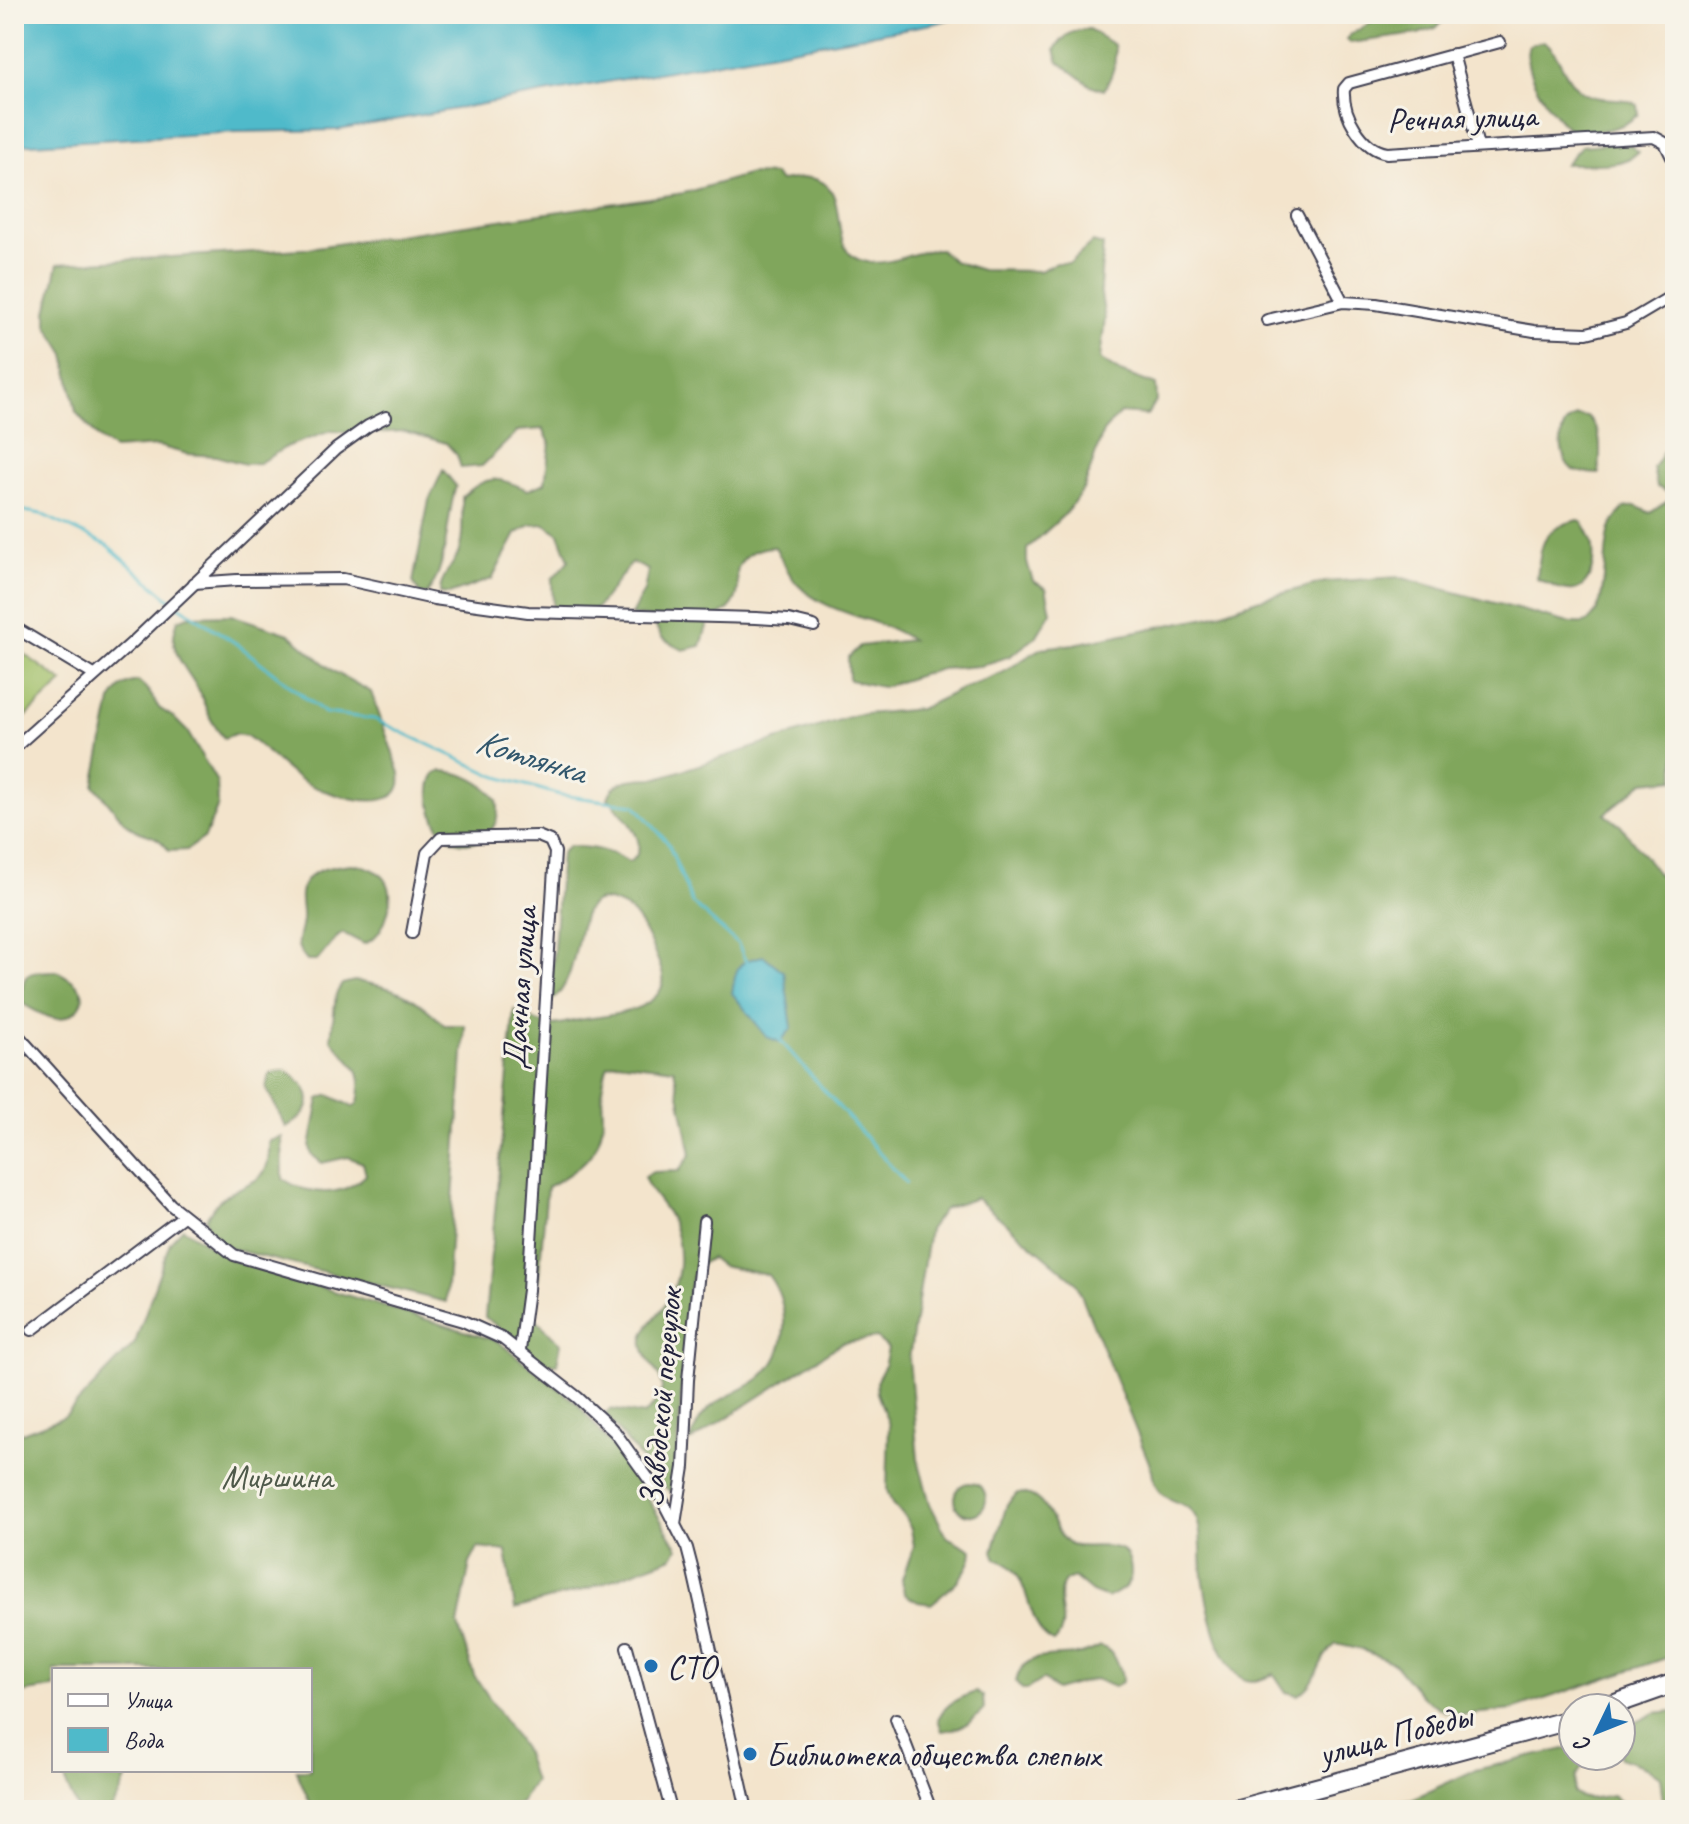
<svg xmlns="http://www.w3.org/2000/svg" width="1689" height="1824" font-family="Caveat,sans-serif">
	<rect width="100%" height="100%" fill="#f7f3e8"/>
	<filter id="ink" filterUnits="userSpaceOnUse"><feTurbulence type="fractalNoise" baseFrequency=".0125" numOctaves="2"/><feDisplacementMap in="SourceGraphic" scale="16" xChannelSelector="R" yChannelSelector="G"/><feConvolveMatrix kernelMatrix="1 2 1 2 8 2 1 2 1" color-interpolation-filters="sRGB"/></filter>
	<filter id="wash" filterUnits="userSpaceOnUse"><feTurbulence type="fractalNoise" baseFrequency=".006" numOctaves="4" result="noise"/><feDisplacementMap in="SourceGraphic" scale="32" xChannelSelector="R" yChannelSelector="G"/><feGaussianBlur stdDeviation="1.8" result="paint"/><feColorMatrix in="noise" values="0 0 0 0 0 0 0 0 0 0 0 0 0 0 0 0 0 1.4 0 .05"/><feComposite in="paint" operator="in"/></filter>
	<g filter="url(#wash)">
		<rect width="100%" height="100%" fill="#f3e4cc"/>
		<polygon fill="#a0bf67" stroke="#617051" stroke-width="2" points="14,647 63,682 14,728"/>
		<g fill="#80a65c" stroke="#51644c" stroke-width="2">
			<polygon points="1385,14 1444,14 1443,21 1436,28 1418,34 1350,43 1347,39 1350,35"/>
			<path d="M1089,29L1114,45C1117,63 1113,74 1104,90L1090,85L1058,61L1055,49C1065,35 1072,30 1089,29Z"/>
			<path d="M1543,41C1557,46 1563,79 1581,91C1599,104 1622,94 1637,105L1638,114C1621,132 1596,131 1573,132C1553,117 1519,71 1529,45Z"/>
			<path d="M1615,143L1632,146L1638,152C1622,169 1587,163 1565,164L1581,146Z"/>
			<path d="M750,174L774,175L780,181C790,180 801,177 811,178C857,186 820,254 867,262C891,266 915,250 940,249L953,261L982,270L1040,271L1056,263H1070L1093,242L1103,245L1100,288L1105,319L1100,359L1120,372L1156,385L1157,400L1147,415L1120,413L1103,432L1084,488L1067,512L1027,549V562L1033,581L1046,588L1051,612L1036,637L1010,656L980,666L941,669L882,687L849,680L848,658L860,646L911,640C876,616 829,616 798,585C788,575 782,559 775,547C760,547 744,553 738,568C736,574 738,582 738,588C737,606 725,614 709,620L701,646L683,650L662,638L651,618L631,615L644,591L648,570L632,562L596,609L558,617L553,608L552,579L569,560L559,534L545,524L531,525L516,534L492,579L449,594L440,593C440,576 454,566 459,551C464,534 462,515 462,497C488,473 497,477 528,490L545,483L550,443L543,429L518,431L482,466L461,468L457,455L446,443L404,431L361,434L331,431L288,446L259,463L245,464L216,456L187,454L158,446L114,449L100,440L76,412L65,354L47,325V312L58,264L302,249L684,193Z"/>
			<path d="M1576,416L1588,417C1604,434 1600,451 1599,474C1590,473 1580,474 1572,469C1561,460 1558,437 1565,425C1568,421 1572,419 1576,416Z"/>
			<polygon points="1675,443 1675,485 1666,491 1657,487 1653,468 1665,449"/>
			<path d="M443,470L456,486C445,521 449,565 427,594H420L413,582L429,500Z"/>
			<path d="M1675,496V779L1644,782L1605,814L1621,826L1675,896V1655L1512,1710L1461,1715L1444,1711L1421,1696L1394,1663L1363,1650L1336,1644C1315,1661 1321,1681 1298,1695L1286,1692L1274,1674C1268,1677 1258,1681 1251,1681C1218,1679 1205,1594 1202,1568C1200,1552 1203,1536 1197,1520C1187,1494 1155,1509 1152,1470L1076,1282L976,1198L944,1209L929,1230L909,1359L918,1459L930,1504L947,1537L972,1550C972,1573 948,1590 931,1604L918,1602L904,1594L902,1579L914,1546L911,1529L904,1516L892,1504L887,1490L889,1425L877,1393L876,1382L884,1367L888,1348L876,1338L842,1343L688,1443C697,1429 696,1419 711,1407C725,1395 745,1390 760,1378C790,1353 791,1305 768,1275L721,1266L711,1258C690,1268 691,1281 687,1302L675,1488L671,1492L661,1484L605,1414L610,1409L644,1415C683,1379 647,1374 643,1345C640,1328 663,1312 670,1297C676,1285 680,1269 679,1255C679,1240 673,1219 664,1208C656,1196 649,1191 644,1177L653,1172L679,1171L691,1154L674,1069L617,1062L608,1065C601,1082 602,1098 603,1116C603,1154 577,1171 547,1187L535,1319L561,1343L557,1364H547L485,1317L514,1010C525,1015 538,1023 548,1025C557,1026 570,1021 579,1020C602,1016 657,1013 663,983C666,972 641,920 631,912C624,906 607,898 597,901C572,909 583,980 550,1002L561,853L569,846C595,848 606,849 629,862C656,846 620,812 608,798C615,776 639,779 658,778L855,715L920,709L957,691L1002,673L1041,648L1074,644L1212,616L1257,600L1325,582L1399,577L1565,622C1571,623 1578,624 1584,623C1610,615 1602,550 1610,529C1613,521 1618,515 1624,508L1636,506L1650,513Z"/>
			<path d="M1578,520L1582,521C1585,526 1589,533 1591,539C1596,554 1594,586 1574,590C1563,592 1547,583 1537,579C1541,545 1541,528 1578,520Z"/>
			<path d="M231,615L289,634L333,671L371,692L400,773C400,777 401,782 400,786C389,816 319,792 301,780C281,768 266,749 247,736L235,734L224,738C209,721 207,709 198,689C190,674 177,661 174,644C173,635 175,628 178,620L188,616Z"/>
			<path d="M138,681L148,690L159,708L173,717L187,731L217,782L218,805L205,837L187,850L169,851C154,829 144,839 128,825C115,814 107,798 94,786L111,701C118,689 123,683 138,681Z"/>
			<path d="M442,771C463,772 485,782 497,800C507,846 441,866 431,804C429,793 429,784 435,774Z"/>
			<path d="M352,864C384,868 397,884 387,915C383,928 377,939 364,944L343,933C331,939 326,953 316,961H307C291,941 300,941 302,920C303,911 300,902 301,894C303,869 333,866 352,864Z"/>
			<path d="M57,971C65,976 78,982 82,992C87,1009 66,1021 53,1018C42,1016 32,1009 23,1004C21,971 26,972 57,971Z"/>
			<path d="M354,981C396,987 415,995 444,1025H465L446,1302L228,1248C217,1239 209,1232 206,1218C211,1211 216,1203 222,1198C252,1177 271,1187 269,1141L282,1137L283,1179C310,1196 342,1198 366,1175L363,1163L348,1157L322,1163L312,1155L310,1147L319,1099L329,1095L353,1107L358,1103C366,1065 351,1065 331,1039L336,994L342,984Z"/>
			<path d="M285,1070C314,1088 319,1110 286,1127L266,1088L270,1073Z"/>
			<polygon points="183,1228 231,1260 497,1341 577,1403 627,1465 678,1548 673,1557 587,1589 515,1609 506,1551 478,1548 470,1563 458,1625 474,1675 524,1750 534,1781 520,1803 490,1810 313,1810 296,1770 310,1770 310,1670 54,1670 54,1688 14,1694 14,1427 22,1433 64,1417 135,1343 170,1242"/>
			<circle cx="970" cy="1499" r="16"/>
			<path d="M1018,1493C1051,1493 1050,1532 1070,1545C1094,1551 1130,1534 1131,1571C1132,1586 1119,1592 1107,1598L1092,1592L1074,1577L1066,1580C1050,1598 1074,1624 1054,1642C1023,1629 1034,1569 996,1559L993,1551L1007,1504Z"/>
			<path d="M1101,1646C1115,1652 1122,1668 1122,1682L1114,1687L1095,1679L1056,1690L1043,1679L1027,1689H1022L1016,1682C1023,1650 1053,1658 1076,1655C1085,1654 1093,1650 1101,1646Z"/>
			<path d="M976,1692L983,1696L984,1709C972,1723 960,1729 942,1731L938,1719C946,1703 960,1697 976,1692Z"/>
			<polygon points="1672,1711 1675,1713 1675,1810 1664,1810 1660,1777 1646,1767 1620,1758 1621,1730 1655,1713"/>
			<path d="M1573,1747V1756H1589L1576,1777L1574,1792C1583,1803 1599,1797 1612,1795L1620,1802V1810H1374L1393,1802L1412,1799L1475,1770Z"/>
			<path d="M67,1770H131C122,1784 121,1798 110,1810H78L65,1782Z"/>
		</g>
		<g fill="#4fbaca" stroke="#386e82" stroke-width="2">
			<polygon points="14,14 966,14 937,23 338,130 237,132 14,145"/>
			<path d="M764,956L784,972L792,1028L780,1042L767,1037L732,993C737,966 736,961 764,956Z"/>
		</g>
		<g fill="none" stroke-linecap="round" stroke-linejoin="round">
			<g stroke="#4fbaca" stroke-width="3">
				<polyline points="14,509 41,514 107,545 173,602 237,644 325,713 374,719 495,776 560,795 635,805 668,843 692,903 738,944 746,962"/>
				<polyline points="779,1039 906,1183"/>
			</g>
		</g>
	</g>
	<g filter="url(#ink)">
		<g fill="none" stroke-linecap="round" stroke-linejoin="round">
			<g stroke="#413f51" stroke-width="14">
				<g id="street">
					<path d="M1500,42L1349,83L1344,89C1342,114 1362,149 1387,153L1654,137L1665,143L1675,163"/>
					<polyline points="1453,54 1478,146"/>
					<polyline points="1297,215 1343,302"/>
					<polyline points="1267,320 1343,302 1376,304 1534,331 1587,333 1626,323 1675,294"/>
					<polyline points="194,583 237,580 343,579 434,599 528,612 756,618 789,620 814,626"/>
					<polyline points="14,627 94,675"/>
					<polyline points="14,748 134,641 336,449 368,426 386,417"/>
					<polyline points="412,933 427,853 441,838 538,836 550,841 555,852 528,1290 520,1350"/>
					<polyline points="14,1031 171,1205 234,1255 463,1321 503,1339 577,1397 615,1432 658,1492 687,1548 693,1571 747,1810"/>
					<polyline points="32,1330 182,1217"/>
					<polyline points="675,1524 684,1467 688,1380 704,1221"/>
					<polyline points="627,1647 671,1810"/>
					<polyline points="896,1719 931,1810"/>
				</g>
			</g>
			<g stroke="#413f51" stroke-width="22">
				<g id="highway">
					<polyline points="1604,1708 1675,1683"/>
					<polyline points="1234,1810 1573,1719"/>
				</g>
			</g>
			<use href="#street" stroke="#fff" stroke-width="10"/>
			<use href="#highway" stroke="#fff" stroke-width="18"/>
		</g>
	</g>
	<g fill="#1f6fb2" stroke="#f7f3e8" stroke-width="3">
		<circle cx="651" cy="1666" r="8"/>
		<circle cx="750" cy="1754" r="8"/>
	</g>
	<g text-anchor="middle" stroke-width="6" stroke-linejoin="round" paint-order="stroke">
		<g font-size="34" fill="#22223b" stroke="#f7f3e8">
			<text transform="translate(1462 117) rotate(-2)" y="12">Речная улица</text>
			<text transform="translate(519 988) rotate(-86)" y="12">Дачная улица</text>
			<text transform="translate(660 1398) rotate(-85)" y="12">Заводской переулок</text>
			<text transform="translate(1395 1734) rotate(-15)" y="12">улица Победы</text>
		</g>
		<g font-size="34" fill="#4e594a" stroke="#f7f3e8">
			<text x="277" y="1488">Миршина</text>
		</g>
		<g font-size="34" fill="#22223b" stroke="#f7f3e8" text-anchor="start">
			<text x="667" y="1678">СТО</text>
			<text x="766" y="1766">Библиотека общества слепых</text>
		</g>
		<g font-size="36" font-style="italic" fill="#32576d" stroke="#f7f3e8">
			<text transform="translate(531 755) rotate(17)" y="13">Котлянка</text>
		</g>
	</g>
	<rect width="1689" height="1824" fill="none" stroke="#f7f3e8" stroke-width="48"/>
	<rect x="52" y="1668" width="260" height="104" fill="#f7f3e8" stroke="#a29fa3" stroke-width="2"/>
	<rect x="68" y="1694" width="40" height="12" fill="#ffffff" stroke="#a29fa3" stroke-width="2"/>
	<text x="124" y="1708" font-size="24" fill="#22223b">Улица</text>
	<rect x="68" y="1728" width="40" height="24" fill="#4fbaca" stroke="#a29fa3" stroke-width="2"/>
	<text x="124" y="1748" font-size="24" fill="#22223b">Вода</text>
	<g transform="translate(1597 1732) rotate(227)"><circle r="38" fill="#f7f3e8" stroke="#a29fa3" stroke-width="2"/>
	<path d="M0-6L14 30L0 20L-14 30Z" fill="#1f6fb2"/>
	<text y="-12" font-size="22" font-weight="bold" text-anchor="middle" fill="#22223b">С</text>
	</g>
</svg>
